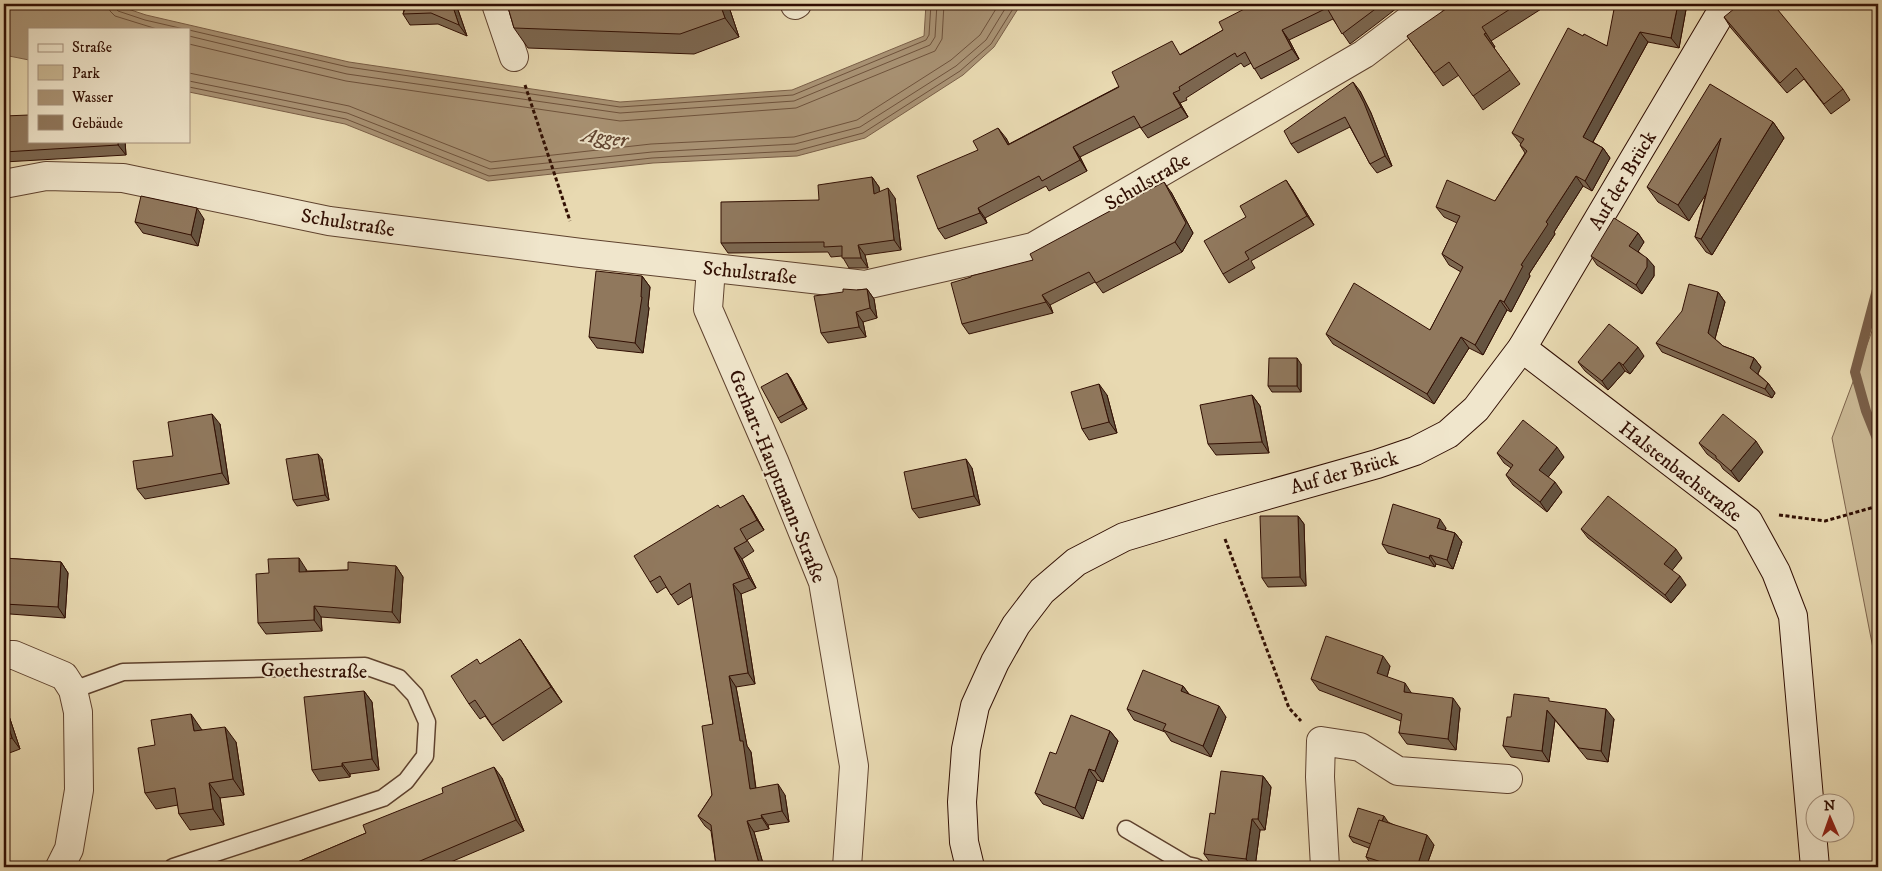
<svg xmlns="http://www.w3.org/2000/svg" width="1882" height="871" font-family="'IM FELL DW Pica',serif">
	<rect width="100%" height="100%" fill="#e8d9b1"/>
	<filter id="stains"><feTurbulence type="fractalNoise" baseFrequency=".004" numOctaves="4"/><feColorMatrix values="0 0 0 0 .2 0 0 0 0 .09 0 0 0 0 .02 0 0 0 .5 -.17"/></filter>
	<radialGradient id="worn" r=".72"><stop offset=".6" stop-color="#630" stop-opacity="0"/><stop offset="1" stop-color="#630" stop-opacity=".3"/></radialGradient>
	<polygon fill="#c9b793" stroke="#7d634b" points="1878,315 1878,674 1832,438"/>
	<polygon fill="#aa9476" stroke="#7a5f48" points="4,4 113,4 146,15 349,62 620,102 792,90 924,36 926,4 1021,4 994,47 963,75 865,138 797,156 653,163 488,181 345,124 189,92 189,29 29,29 29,60 4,55"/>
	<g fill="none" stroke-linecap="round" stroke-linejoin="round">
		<g stroke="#6e523c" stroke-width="1">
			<polyline points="108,4 110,11 115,16 157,29"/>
			<polyline points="114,4 115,8 118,11 145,20 184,29"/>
			<polyline points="189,30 348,67 620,107 793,95 926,40 929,35 931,4"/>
			<polyline points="189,36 347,74 620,113 794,101 930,45 935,37 937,4"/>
			<polyline points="189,44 346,81 620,121 796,108 935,51 942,39 944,4"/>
			<polyline points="189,73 349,106 491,162 651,144 794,137 857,120 951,60 980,35 999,4"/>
			<polyline points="189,81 347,113 490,169 652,152 795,144 860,127 956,66 986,40 1008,4"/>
			<polyline points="189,87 346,119 489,176 652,158 796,151 863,133 960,71 991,44 1016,4"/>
		</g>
		<g stroke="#7a5f48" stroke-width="10">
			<polyline points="1878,286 1855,372 1866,411 1878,441"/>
			<polyline points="1878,670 1878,674"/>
		</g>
		<g stroke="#5f422e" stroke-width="19">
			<g id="lane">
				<polyline points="73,690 123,672 365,666 399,678 415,695 427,722 425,756 406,781 383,798 173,867"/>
				<polyline points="1126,829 1187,865 1196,867"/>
			</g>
		</g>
		<g stroke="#5f422e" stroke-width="30">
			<g id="street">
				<polyline points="496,4 514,57"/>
				<polyline points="795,5 797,4"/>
				<polyline points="4,184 46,176 123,178 329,221 581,253 865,285 1033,247 1364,54 1430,4"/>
				<polyline points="711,268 708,309 774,461 823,582 854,766 847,867"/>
				<polyline points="4,655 14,655 64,676 73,690 78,712 79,790 69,849 60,867"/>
				<polyline points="1325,867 1320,777 1321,741 1360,747 1398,771 1508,779"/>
			</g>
		</g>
		<g stroke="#310f03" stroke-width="30">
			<g id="secondary">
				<polyline points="1522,348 1748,521 1776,572 1793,616 1815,867"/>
				<polyline points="970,867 964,842 962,802 966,749 975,706 995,662 1016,625 1042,591 1076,562 1124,537 1214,510 1377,464 1415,451 1448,434 1476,409 1522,348 1726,4"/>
			</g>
		</g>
		<g stroke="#310f03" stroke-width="3" stroke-dasharray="4 2.5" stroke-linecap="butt">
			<polyline points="525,85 570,221"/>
			<polyline points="1779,515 1825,521 1878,506"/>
			<polyline points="1225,539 1289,708 1301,721"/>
		</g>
		<use href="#lane" stroke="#f0e6cc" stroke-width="16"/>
		<use href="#street" stroke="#f0e6cc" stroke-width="28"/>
		<use href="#secondary" stroke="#f0e6cc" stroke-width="28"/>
	</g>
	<g fill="#7c6750" stroke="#310f03">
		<polygon points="397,4 456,4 467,36 438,24 410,25 403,14 404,10 401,9"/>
		<polygon points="507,4 728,4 739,37 694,54 528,48 514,28"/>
		<polygon points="1254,4 1269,4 1272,8 1281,4 1402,4 1379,22 1350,44 1333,19 1289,40 1299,59 1261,79 1251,63 1244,67 1241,63 1186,98 1187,100 1180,103 1188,117 1148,138 1140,127 1080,157 1087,171 1049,191 1046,186 985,218 987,223 945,239 938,229 978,150 1006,138 1009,144 1181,54 1223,30"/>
		<polygon points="1469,4 1549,4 1491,41 1495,47 1494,48 1520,84 1483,110 1459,75 1443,86 1407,36"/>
		<polygon points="1687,4 1679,48 1648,42 1593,142 1603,148 1610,158 1592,191 1583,186 1554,232 1555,234 1529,274 1530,276 1511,312 1507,310 1483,355 1469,348 1434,404 1333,344 1326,334 1430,330 1461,272 1449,265 1442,254 1457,223 1444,217 1436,207 1495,201 1525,153 1520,145 1521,144 1512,133 1583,36 1607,46"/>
		<polygon points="1724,17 1843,89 1850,100 1831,114 1804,79 1787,93 1731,28"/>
		<polygon points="1360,91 1371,113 1392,166 1377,173 1370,164 1350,127 1298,153 1291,144"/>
		<polygon points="4,116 125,141 126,155 4,162"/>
		<polygon points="1773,122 1784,138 1712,255 1706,252 1695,237 1706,193 1689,221 1658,202 1647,187"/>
		<polygon points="872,177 879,187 879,191 895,198 901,250 865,255 868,268 849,268 842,256 831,257 828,252 728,253 721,243"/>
		<polygon points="1292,189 1314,225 1251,261 1255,268 1229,283 1223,274 1246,217"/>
		<polygon points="1171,192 1193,233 1182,252 1103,293 1095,282 1050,305 1053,313 969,334 962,324 1033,260"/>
		<polygon points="204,219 198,246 143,233 135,222"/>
		<polygon points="1638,233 1644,242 1638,251 1654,266 1654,276 1642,294 1597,265 1591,256"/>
		<polygon points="642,276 650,287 648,306 649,308 643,353 597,348 589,337"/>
		<polygon points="867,289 874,299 877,318 863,322 866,337 828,343 821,333 857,290"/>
		<polygon points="1718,292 1725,302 1715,339 1723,346 1754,358 1761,367 1758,374 1768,383 1775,393 1772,398 1662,352 1656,343"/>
		<polygon points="1644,356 1630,374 1625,371 1608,390 1585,371 1578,362"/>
		<polygon points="1301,364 1301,392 1272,392 1268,386"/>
		<polygon points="787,373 791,379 807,409 781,423 778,418"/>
		<polygon points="1107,395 1117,433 1089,440 1082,429"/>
		<polygon points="1252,395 1260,406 1269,453 1216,455 1208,444"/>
		<polygon points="220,424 229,484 145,499 137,489 173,456"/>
		<polygon points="1699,443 1763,452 1739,482 1723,469 1720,464 1707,454"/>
		<polygon points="1497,453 1564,457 1548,477 1562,492 1547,512 1513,485 1506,475 1511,468 1504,463"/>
		<polygon points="322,459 329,500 297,506 293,500"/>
		<polygon points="972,468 980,505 919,518 912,509"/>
		<polygon points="750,506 764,530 747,540 754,551 742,559 756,588 741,594 755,684 736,687 747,746 751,752 756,788 785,795 789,822 768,825 769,829 754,832 764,867 714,867 716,865 711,831 705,826 698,816 712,795 713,724 693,596 678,605 666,587 657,593 650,582 721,508"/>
		<polygon points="1298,516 1304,524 1306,586 1268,587 1262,578"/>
		<polygon points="1446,528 1445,530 1455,533 1462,542 1453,569 1436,564 1435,567 1388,553 1382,544"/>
		<polygon points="1581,529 1682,558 1672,570 1686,585 1671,603 1588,538"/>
		<polygon points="4,558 61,562 68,573 65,618 10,614 4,615"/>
		<polygon points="396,566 403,577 400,623 321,617 322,631 266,634 258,623 306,569 307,571 348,570"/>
		<polygon points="520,639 562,702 503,741 485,716 480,719 469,704 481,664"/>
		<polygon points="1390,666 1387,677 1411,693 1460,708 1456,750 1407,744 1399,733 1401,721 1319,690 1311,679"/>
		<polygon points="1183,686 1189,694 1226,717 1211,757 1171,741 1165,732 1134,720 1127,709"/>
		<polygon points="364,691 372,702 379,770 350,774 350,777 319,781 312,770"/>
		<polygon points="1551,702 1614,719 1608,762 1587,759 1555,720 1549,762 1511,757 1503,746 1511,717"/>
		<polygon points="4,708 8,713 20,749 4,755"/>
		<polygon points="202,730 236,742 244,795 220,798 224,825 190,830 179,814 178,805 156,809 145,793 155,745"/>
		<polygon points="1110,731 1118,741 1103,782 1097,780 1083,819 1043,804 1035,793 1056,754"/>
		<polygon points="1263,776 1271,787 1265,830 1260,830 1255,867 1232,867 1212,865 1204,854 1215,814"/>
		<polygon points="502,778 524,831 439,867 286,867 366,833"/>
		<polygon points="1388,822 1434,845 1426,867 1373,867 1366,857 1369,848 1353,842 1349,836"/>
		<polygon points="4,856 8,867 4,867"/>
	</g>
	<g fill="#655441" stroke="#310f03">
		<polygon points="452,4 456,4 467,36 459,25"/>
		<polygon points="720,4 728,4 739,37 725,18"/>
		<polygon points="1678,4 1687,4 1679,48 1671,38"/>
		<polygon points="1282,30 1289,40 1299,59 1292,49"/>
		<polygon points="1640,32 1648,42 1590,147 1583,137"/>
		<polygon points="1486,33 1495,47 1494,48 1484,34"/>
		<polygon points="1353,82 1360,91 1371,113 1392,166 1385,156"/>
		<polygon points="1173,93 1180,103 1188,117 1181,107"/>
		<polygon points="1773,122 1784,138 1712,255 1701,239"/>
		<polygon points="998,128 1006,138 1015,155 1008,145"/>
		<polygon points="1721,138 1732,153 1689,221 1678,205"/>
		<polygon points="118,141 125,141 126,155 118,145"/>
		<polygon points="1073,147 1080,157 1087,171 1080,160"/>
		<polygon points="1603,148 1610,158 1592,191 1585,181"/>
		<polygon points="1576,176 1583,186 1554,232 1555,234 1529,274 1530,276 1511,312 1504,302 1521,265 1546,222"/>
		<polygon points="872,177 879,187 881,204 874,194"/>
		<polygon points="1286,180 1292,189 1314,225 1307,216"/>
		<polygon points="1164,182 1171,192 1193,233 1182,252 1175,242"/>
		<polygon points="888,188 895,198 901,250 894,240"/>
		<polygon points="197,208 204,219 198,246 191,235"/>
		<polygon points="978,208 985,218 987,223 980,213"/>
		<polygon points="1638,233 1644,242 1636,255 1629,246"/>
		<polygon points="858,245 865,255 868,268 861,258"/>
		<polygon points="1647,258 1654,266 1654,276 1642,294 1636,285"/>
		<polygon points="642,276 650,287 648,306 649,308 643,353 635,343"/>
		<polygon points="867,289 874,299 877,318 870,308"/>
		<polygon points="1718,292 1725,302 1714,342 1708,333"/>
		<polygon points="1042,295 1050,305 1053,313 1046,302"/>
		<polygon points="1500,300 1507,310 1483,355 1475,345"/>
		<polygon points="856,312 863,322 866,337 859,327"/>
		<polygon points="1461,337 1469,348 1434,404 1427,394"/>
		<polygon points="1638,347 1644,356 1630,374 1623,365"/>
		<polygon points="1297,358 1301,364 1301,392 1297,386"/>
		<polygon points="1754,358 1761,367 1756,377 1750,368"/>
		<polygon points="1619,362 1625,371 1608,390 1602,381"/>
		<polygon points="787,373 791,379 807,409 803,404"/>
		<polygon points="1768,383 1775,393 1772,398 1765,389"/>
		<polygon points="1099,384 1107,395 1117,433 1109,422"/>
		<polygon points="1252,395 1260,406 1269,453 1262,442"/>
		<polygon points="212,414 220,424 229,484 222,473"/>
		<polygon points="1756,441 1763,452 1739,482 1731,471"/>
		<polygon points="1557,447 1564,457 1546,480 1539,470"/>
		<polygon points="318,454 322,459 329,500 325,495"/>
		<polygon points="966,459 972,468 980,505 974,496"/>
		<polygon points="1555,482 1562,492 1547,512 1540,502"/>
		<polygon points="743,495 750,506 764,530 757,520"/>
		<polygon points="1298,516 1304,524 1306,586 1300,577"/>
		<polygon points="1440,519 1446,528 1443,537 1437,528"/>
		<polygon points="1455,533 1462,542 1453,569 1447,560"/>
		<polygon points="734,548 742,559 756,588 749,578"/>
		<polygon points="1676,549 1682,558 1670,573 1664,564"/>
		<polygon points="1430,555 1436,564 1435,567 1429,558"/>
		<polygon points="299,558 306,569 307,583 299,572"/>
		<polygon points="61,562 68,573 65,618 58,607"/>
		<polygon points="396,566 403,577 400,623 392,612"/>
		<polygon points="1680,576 1686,585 1671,603 1665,595"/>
		<polygon points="733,584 741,594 755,684 748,673"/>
		<polygon points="314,606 321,617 322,631 314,620"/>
		<polygon points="520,639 531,655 562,702 551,687"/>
		<polygon points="1383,656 1390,666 1385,684 1377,673"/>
		<polygon points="729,676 736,687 747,746 751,752 757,799 750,789 740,741"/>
		<polygon points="1405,683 1412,694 1404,692"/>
		<polygon points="1183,686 1191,697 1181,691"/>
		<polygon points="364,691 372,702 379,770 372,759"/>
		<polygon points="1453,698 1460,708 1456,750 1448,739"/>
		<polygon points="1219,706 1226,717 1211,757 1203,746"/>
		<polygon points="4,708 8,713 20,749 12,738 4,713"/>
		<polygon points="1606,709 1614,719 1608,762 1601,751"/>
		<polygon points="1547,710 1555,720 1549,762 1542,751"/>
		<polygon points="191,714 202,730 205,747 194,731"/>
		<polygon points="225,727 236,742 244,795 233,779"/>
		<polygon points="1110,731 1118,741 1103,782 1095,771"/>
		<polygon points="342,763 350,774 350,777 342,766"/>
		<polygon points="494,767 502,778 524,831 516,820"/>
		<polygon points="1089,769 1097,780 1083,819 1075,808"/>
		<polygon points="1263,776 1271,787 1265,830 1258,819"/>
		<polygon points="209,783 220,798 224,825 213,809"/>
		<polygon points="778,784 785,795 789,822 782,811"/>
		<polygon points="761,815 768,825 769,829 762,818"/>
		<polygon points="1384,816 1388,822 1378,850 1374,845"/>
		<polygon points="1252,819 1260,830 1255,867 1252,867 1246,859"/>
		<polygon points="747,821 754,832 764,867 760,867"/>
		<polygon points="1427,835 1434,845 1426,867 1417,867"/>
		<polygon points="4,856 8,867 4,861"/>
	</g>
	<g fill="#90785d" stroke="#310f03">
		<polygon points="407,4 452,4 459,25 431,13 403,14"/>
		<polygon points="507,4 720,4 725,18 680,34 514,28"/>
		<polygon points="1254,4 1268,4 1271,9 1281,4 1382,4 1342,34 1327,8 1282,30 1292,49 1254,69 1245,52 1237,57 1235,53 1179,87 1180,90 1173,93 1181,107 1141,128 1134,116 1073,147 1080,160 1042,181 1039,176 978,208 980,213 938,229 917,176 978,150 973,141 998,128 1008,145 1119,87 1112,72 1172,41 1180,55 1223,30 1219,22"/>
		<polygon points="1453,4 1465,4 1466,5 1469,4 1518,4 1482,27 1486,33 1484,34 1510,70 1473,96 1449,62 1434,73 1407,36"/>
		<polygon points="1615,4 1678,4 1671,38 1640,32 1583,137 1603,148 1585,181 1576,176 1546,222 1548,224 1521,265 1523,266 1504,302 1500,300 1475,345 1461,337 1427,394 1326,334 1354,283 1430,330 1463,267 1442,254 1460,216 1436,207 1447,180 1495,201 1527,151 1520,145 1524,139 1512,133 1568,28 1583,36 1584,34 1607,46"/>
		<polygon points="1740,4 1773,4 1843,89 1824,104 1796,68 1780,83 1724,17"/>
		<polygon points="1353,82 1364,103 1385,156 1370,164 1345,117 1291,144 1284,131"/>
		<polygon points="1710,84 1773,122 1701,239 1695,237 1721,138 1678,205 1647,187"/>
		<polygon points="29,115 29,141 118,141 118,145 4,152 4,116"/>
		<polygon points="872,177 874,194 888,188 894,240 858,245 861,258 842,258 842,246 824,247 824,242 721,243 721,202 819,200 818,185"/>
		<polygon points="1286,180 1307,216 1245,252 1249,259 1223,274 1204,241 1246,217 1240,206"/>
		<polygon points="1164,182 1186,223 1175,242 1096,283 1089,272 1042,295 1046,302 962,324 951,283 971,277 971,276 1033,260 1030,254"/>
		<polygon points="141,196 197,208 191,235 135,222"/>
		<polygon points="1614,218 1638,233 1629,246 1647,258 1647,267 1636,285 1591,256"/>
		<polygon points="596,271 642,276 641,297 642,297 635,343 589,337"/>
		<polygon points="1689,284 1718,292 1708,333 1723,346 1754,358 1750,368 1768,383 1765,389 1656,343 1682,311"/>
		<polygon points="843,289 857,290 867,289 870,308 856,312 859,327 821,333 814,296 843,292"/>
		<polygon points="1609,324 1638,347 1623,365 1619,362 1602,381 1578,362"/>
		<polygon points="1269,358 1297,358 1297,386 1268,386"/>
		<polygon points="787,373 803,404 778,418 761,387"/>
		<polygon points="1099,384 1109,422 1082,429 1071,392"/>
		<polygon points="1252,395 1262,442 1208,444 1200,405"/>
		<polygon points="212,414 222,473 137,489 133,461 173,456 168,422"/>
		<polygon points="1723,414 1756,441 1731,471 1716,458 1716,456 1699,443"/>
		<polygon points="1523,420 1557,447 1539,470 1555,482 1540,502 1506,475 1513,465 1497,453"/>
		<polygon points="318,454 325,495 293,500 286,459"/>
		<polygon points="966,459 974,496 912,509 904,472"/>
		<polygon points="743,495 757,520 740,529 747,541 734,548 749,578 733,584 748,673 729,676 740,741 743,741 750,789 778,784 782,811 761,815 762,818 747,821 760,867 714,867 714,866 716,865 711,825 698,816 712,795 702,726 713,724 690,583 671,595 660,576 650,582 634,556 718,505 720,508"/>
		<polygon points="1608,496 1676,549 1664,564 1680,576 1665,595 1581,529"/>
		<polygon points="1393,504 1440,519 1437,528 1455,533 1447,560 1430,555 1429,558 1382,544"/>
		<polygon points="1260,516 1298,516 1300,577 1262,578"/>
		<polygon points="4,558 61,562 58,607 4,604"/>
		<polygon points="299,558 299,572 348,570 348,562 396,566 392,612 314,606 314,620 258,623 256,574 269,573 268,559"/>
		<polygon points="1326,636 1383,656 1377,673 1405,683 1404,692 1453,698 1448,739 1399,733 1402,714 1311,679"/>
		<polygon points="520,639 551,687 492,725 475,700 469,704 451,676 477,659 480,664"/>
		<polygon points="1143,670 1183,686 1181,691 1219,706 1203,746 1163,730 1166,724 1127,709"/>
		<polygon points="364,691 372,759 342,763 342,766 312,770 304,697"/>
		<polygon points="1514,694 1549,698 1549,701 1606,709 1601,751 1579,748 1547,710 1542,751 1503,746 1507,717 1511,717"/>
		<polygon points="4,713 12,738 4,741"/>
		<polygon points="191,714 194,731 225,727 233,779 209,783 213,809 179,814 175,788 145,793 138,748 155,745 151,720"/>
		<polygon points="1071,715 1110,731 1095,771 1089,769 1075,808 1035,793 1050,752 1056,754"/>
		<polygon points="494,767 516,820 406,867 286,867 366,833 363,825 443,793 442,788"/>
		<polygon points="1221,771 1263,776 1258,819 1252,819 1246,859 1204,854 1210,813 1215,814"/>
		<polygon points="1358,808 1384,816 1382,821 1379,820 1371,844 1349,836"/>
		<polygon points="1379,820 1427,835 1417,867 1397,867 1366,857"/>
	</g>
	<g text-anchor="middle" stroke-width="4" stroke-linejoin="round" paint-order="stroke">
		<g font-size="20" fill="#310f03" stroke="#f0e6cc">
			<text transform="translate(1622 180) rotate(-59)" y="7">Auf der Brück</text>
			<text transform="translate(1147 181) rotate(-30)" y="7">Schulstraße</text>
			<text transform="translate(348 222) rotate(9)" y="7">Schulstraße</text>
			<text transform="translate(750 272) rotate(6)" y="7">Schulstraße</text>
			<text transform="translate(1681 471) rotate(38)" y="7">Halstenbachstraße</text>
			<text transform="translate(1344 472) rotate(-16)" y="7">Auf der Brück</text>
			<text transform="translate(778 476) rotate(68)" y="7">Gerhart-Hauptmann-Straße</text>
			<text transform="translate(314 670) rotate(1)" y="7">Goethestraße</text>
		</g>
		<g font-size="21" font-style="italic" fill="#614431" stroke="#f0e6cc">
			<text transform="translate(605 137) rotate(7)" y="7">Agger</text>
		</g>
	</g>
	<rect width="1882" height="871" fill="none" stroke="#e8d9b1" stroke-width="20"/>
	<rect x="5" y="5" width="1872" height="861" fill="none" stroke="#310f03" stroke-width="2.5"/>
	<rect x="10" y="10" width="1862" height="851" fill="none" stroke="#310f03"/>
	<rect x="28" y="28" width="162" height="115" fill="#f0e6cc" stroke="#a4907c"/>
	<rect x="38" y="44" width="25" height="8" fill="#f0e6cc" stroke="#a4907c"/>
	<text x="72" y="52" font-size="15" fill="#310f03">Straße</text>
	<rect x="38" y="65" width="25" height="15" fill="#c9b793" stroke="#a4907c"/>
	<text x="72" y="78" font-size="15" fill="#310f03">Park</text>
	<rect x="38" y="90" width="25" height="15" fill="#aa9476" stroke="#a4907c"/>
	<text x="72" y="102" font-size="15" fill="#310f03">Wasser</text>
	<rect x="38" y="115" width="25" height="15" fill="#90785d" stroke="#a4907c"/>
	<text x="72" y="128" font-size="15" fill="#310f03">Gebäude</text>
	<g transform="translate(1830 818) rotate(358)"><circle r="24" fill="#f0e6cc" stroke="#a4907c"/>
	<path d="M0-4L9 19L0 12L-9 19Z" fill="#8f2418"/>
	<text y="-8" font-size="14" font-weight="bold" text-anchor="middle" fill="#310f03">N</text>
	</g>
	<rect width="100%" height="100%" filter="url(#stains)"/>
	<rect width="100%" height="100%" fill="url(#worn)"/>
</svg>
